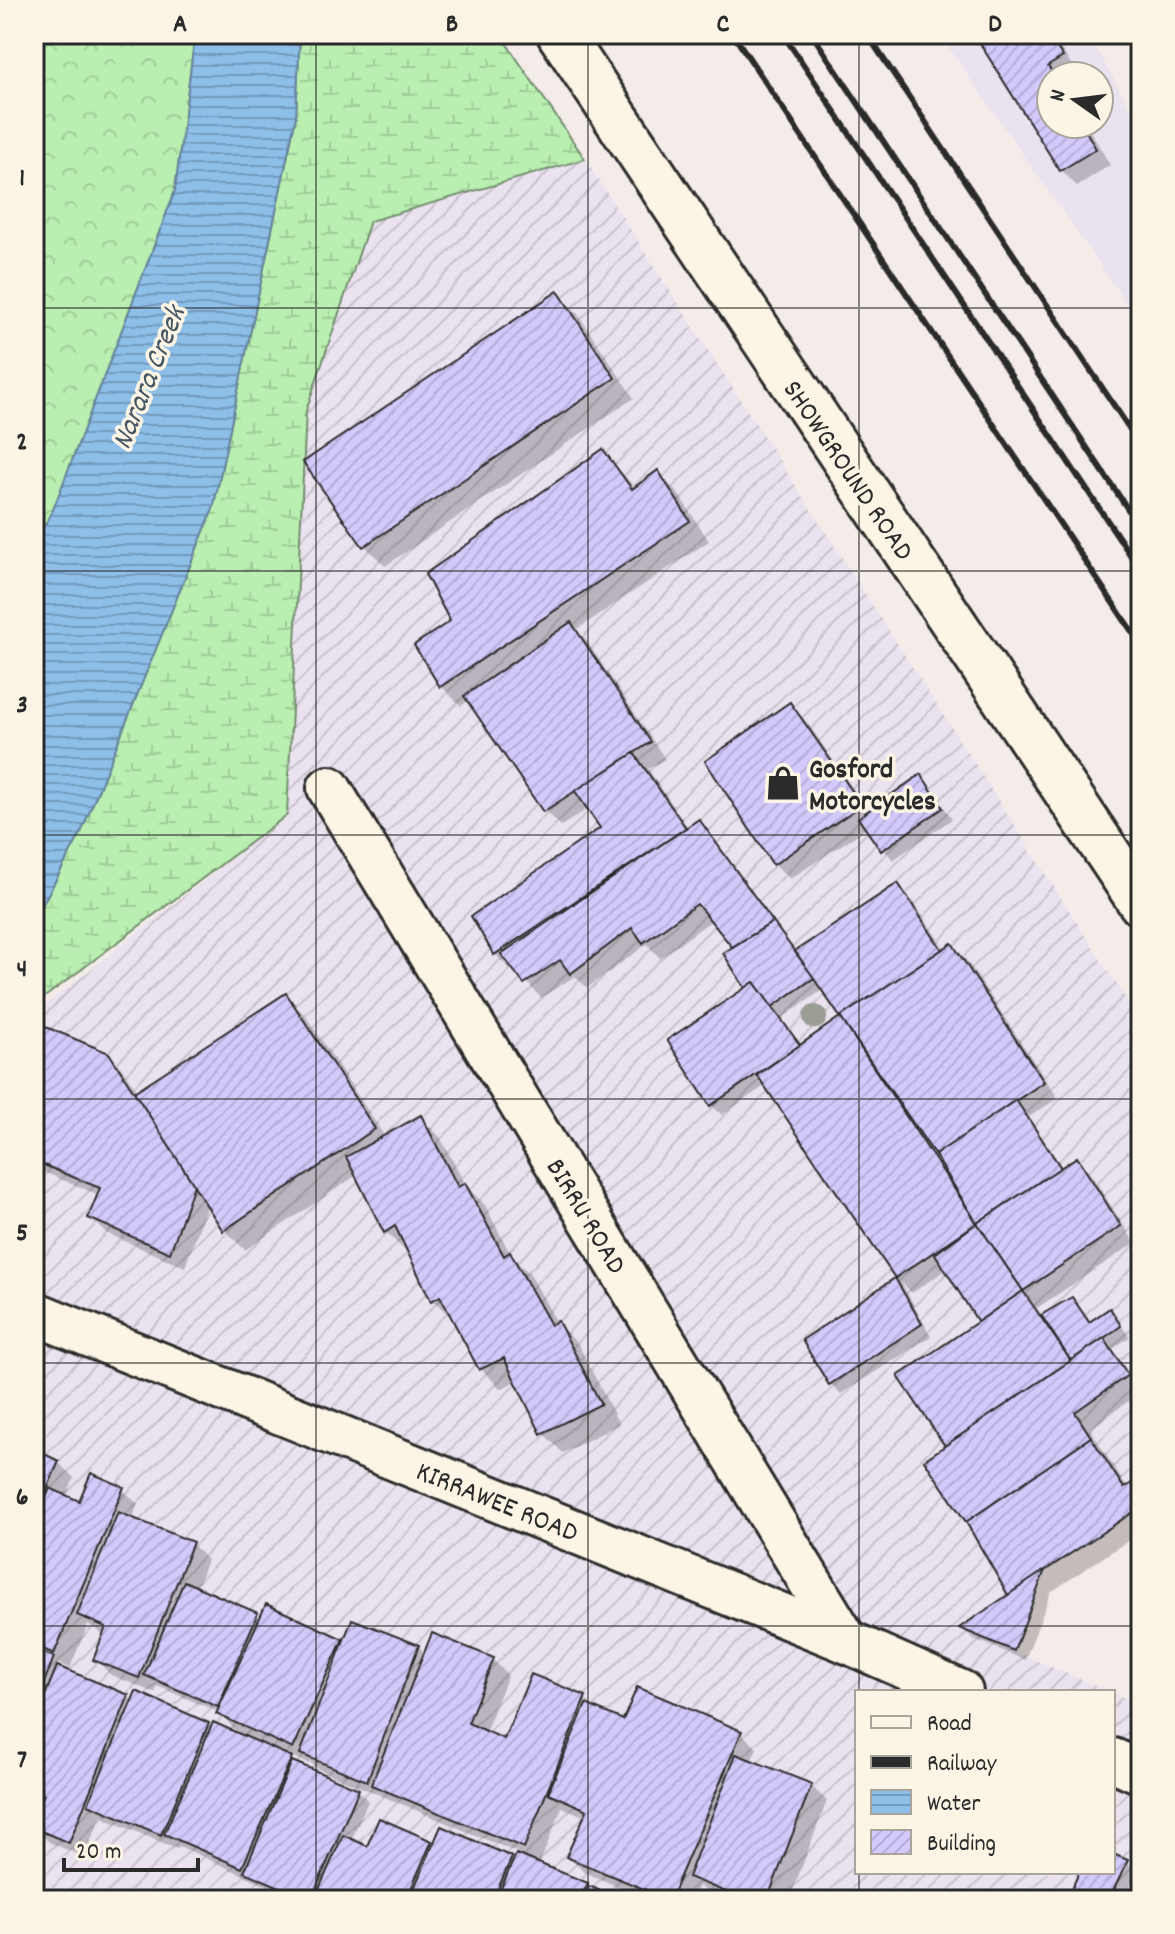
<svg xmlns="http://www.w3.org/2000/svg" width="1175" height="1934" font-family="Dekko,sans-serif">
	<defs>
		<pattern id="industrial-furrows" width="10" height="10" patternUnits="userSpaceOnUse" patternTransform="scale(2)"><rect width="10" height="10" fill="#eae2ee"/><path d="M-1 1l2-2M0 10L10 0M9 11l2-2" fill="none" stroke="#c9c2cc"/></pattern>
		<pattern id="forest-crowns" width="20" height="18" patternUnits="userSpaceOnUse" patternTransform="scale(2)"><rect width="20" height="18" fill="#b9efb0"/><path d="M2 6a3 3 0 1 1 6 0M12 15a3 3 0 1 1 6 0" fill="none" stroke="#9fcd98"/></pattern>
		<pattern id="wetland-marsh" width="20" height="14" patternUnits="userSpaceOnUse" patternTransform="scale(2)"><rect width="20" height="14" fill="#b9efb0"/><path d="M1 5h8M5 5V1M11 12h8M15 12V8" fill="none" stroke="#9fcd98"/></pattern>
		<pattern id="water-rules" width="6" height="5" patternUnits="userSpaceOnUse" patternTransform="scale(2)"><rect width="6" height="5" fill="#8dbfe9"/><path d="M0 2.5h6" fill="none" stroke="#739bbd"/></pattern>
		<pattern id="building-hatch" width="6" height="6" patternUnits="userSpaceOnUse" patternTransform="scale(2)"><rect width="6" height="6" fill="#d3c9fb"/><path d="M-1 1l2-2M0 6l6-6M5 7l2-2" fill="none" stroke="#b5add7"/></pattern>
	</defs>
	<rect width="100%" height="100%" fill="#f4ece9"/>
	<filter id="ink" filterUnits="userSpaceOnUse"><feTurbulence type="fractalNoise" baseFrequency=".0125" numOctaves="2"/><feDisplacementMap in="SourceGraphic" scale="16" xChannelSelector="R" yChannelSelector="G"/><feConvolveMatrix kernelMatrix="1 2 1 2 8 2 1 2 1" color-interpolation-filters="sRGB"/></filter>
	<g filter="url(#ink)">
		<path fill="#eae2ee" fill-rule="evenodd" d="M939,34H1088L1141,127V324ZM1051,76H1099V124H1051Z"/>
		<polygon fill="url(#industrial-furrows)" points="585,159 1141,1022 1141,1507 960,1628 1110,1692 857,1692 857,1872 1113,1872 1113,1693 1141,1705 1141,1900 34,1900 34,1014 287,815 306,411 370,220"/>
		<polygon fill="url(#forest-crowns)" stroke="#728d6e" stroke-width="2" points="34,34 195,34 175,191 53,510 34,545"/>
		<polygon fill="url(#wetland-marsh)" stroke="#728d6e" stroke-width="2" points="300,34 500,34 585,159 370,221 306,411 287,815 34,1005 34,920 80,835 213,509 296,116"/>
		<polygon fill="url(#water-rules)" stroke="#66849d" stroke-width="2" points="195,34 300,34 296,116 213,509 80,835 34,920 34,545 53,510 175,191"/>
		<g fill="#0003" fill-rule="evenodd">
			<polygon points="918,34 948,34 928,44"/>
			<polygon points="977,34 1051,34 1077,73 1072,76 1051,76 1051,124 1086,124 1110,165 1077,186 1061,170"/>
			<polygon points="558,294 577,313 634,398 385,566 365,546 306,462"/>
			<path d="M603,451L636,489L658,473L677,492L709,541L576,630L586,640L665,759L648,769L689,829L699,822L714,838L796,953L897,885L913,901L945,950L952,946L967,961L1058,1098L1029,1117L1063,1169L1076,1160L1092,1176L1135,1243L1037,1308L1043,1317L1072,1299L1091,1323L1110,1311L1130,1337L1112,1349L1141,1392L1090,1429L1127,1488L1141,1479V1532L1051,1592L1025,1660L972,1638L963,1628L1012,1595L948,1446L981,1322L947,1269L912,1293L901,1282L931,1336L841,1394L831,1384L805,1341L897,1278L766,1085L722,1115L711,1105L748,989L735,948L712,920L660,958L647,944L587,988L575,976L541,998L514,968L511,970L495,954L603,829L589,808L561,826L545,810L469,700L461,706L441,686L453,621ZM824,989L843,1018L802,1047L781,1019Z"/>
			<polygon points="790,705 806,721 869,812 921,776 931,787 952,819 893,860 867,828 790,879 774,864"/>
			<polygon points="286,996 305,1015 385,1137 420,1117 440,1137 466,1186 485,1205 512,1257 530,1274 557,1323 578,1344 619,1424 563,1453 543,1433 517,1380 501,1389 481,1369 453,1319 433,1300 408,1250 406,1252 386,1232 357,1175 245,1250 225,1230 208,1203 185,1267 106,1233 90,1217 99,1195 34,1168 34,1024 108,1054 124,1071 138,1092"/>
			<path d="M34,1451L58,1462L74,1478L66,1497L80,1503L122,1489L138,1504L132,1520L192,1544L207,1560L196,1589L261,1619L267,1606L345,1642L418,1646L426,1654L493,1660L508,1675L485,1733L505,1741L584,1698L598,1711L624,1722L741,1733L757,1748L751,1762L811,1786L827,1801L789,1900H725L706,1893L699,1885L692,1900H649L584,1872L569,1857L586,1817L562,1807L539,1865L618,1900H298L179,1846L177,1849L106,1819L102,1815L84,1857L49,1842L34,1827L43,1801L34,1797ZM88,1624L105,1635L95,1659L111,1675L155,1693L157,1686L219,1712L240,1736L133,1702L128,1696L67,1672L57,1663L70,1668ZM285,1753L309,1764L310,1762L318,1769L518,1853L514,1862L511,1859L434,1846L431,1843L368,1849L351,1841L368,1801L358,1790L297,1765Z"/>
			<polygon points="1113,1856 1126,1862 1137,1872 1125,1900 1069,1900 1081,1872 1113,1872"/>
		</g>
		<g fill="url(#building-hatch)" stroke="#2b2b2b" stroke-width="2">
			<polygon points="974,34 1048,34 1063,57 1048,66 1054,76 1051,76 1051,124 1082,124 1096,149 1060,171"/>
			<polygon points="558,291 615,378 363,547 303,462"/>
			<polygon points="603,449 632,489 658,470 690,521 440,687 414,645 450,621 425,574"/>
			<polygon points="571,622 651,742 543,812 464,696"/>
			<polygon points="790,702 862,805 773,865 705,761"/>
			<polygon points="634,753 686,828 494,955 471,916 600,828 575,791"/>
			<polygon points="921,774 943,808 881,851 858,818"/>
			<polygon points="699,819 773,922 732,947 697,904 643,943 632,928 570,974 560,960 524,984 501,954"/>
			<polygon points="898,883 942,950 840,1017 795,951"/>
			<polygon points="773,922 814,978 772,1007 754,982 745,988 723,953"/>
			<polygon points="952,943 1044,1082 935,1155 840,1017"/>
			<polygon points="754,982 800,1045 710,1106 667,1040"/>
			<polygon points="286,993 375,1129 223,1231 134,1092"/>
			<polygon points="840,1017 977,1223 895,1278 757,1075"/>
			<polygon points="34,1022 109,1053 194,1185 170,1253 88,1218 100,1188 34,1161"/>
			<polygon points="1016,1100 1061,1168 977,1223 935,1155"/>
			<polygon points="421,1115 458,1187 465,1183 504,1256 510,1252 551,1325 558,1321 601,1404 541,1434 504,1358 479,1370 440,1296 431,1301 395,1226 384,1233 346,1157"/>
			<polygon points="1077,1157 1121,1226 1023,1291 977,1223"/>
			<polygon points="977,1223 1023,1291 978,1322 935,1254"/>
			<polygon points="895,1278 922,1324 829,1385 802,1340"/>
			<polygon points="1023,1291 1071,1361 945,1446 898,1376"/>
			<polygon points="1072,1297 1089,1322 1110,1308 1121,1326 1071,1361 1041,1315"/>
			<polygon points="1104,1338 1128,1375 1075,1412 1091,1437 966,1522 924,1460"/>
			<polygon points="1091,1437 1124,1488 1141,1477 1141,1507 1008,1595 966,1522"/>
			<polygon points="34,1449 59,1461 34,1520"/>
			<polygon points="91,1473 124,1487 54,1654 34,1645 34,1527 50,1488 79,1501"/>
			<polygon points="118,1512 193,1542 139,1678 93,1660 106,1627 77,1615"/>
			<polygon points="1045,1570 1014,1651 959,1628 1008,1595"/>
			<polygon points="184,1581 258,1613 218,1707 144,1675"/>
			<polygon points="266,1604 343,1639 293,1749 216,1714"/>
			<polygon points="352,1619 419,1645 367,1781 300,1754"/>
			<polygon points="432,1633 494,1658 468,1723 504,1739 531,1674 586,1696 524,1848 371,1785"/>
			<polygon points="34,1649 54,1657 34,1708"/>
			<polygon points="57,1666 129,1695 69,1843 34,1828 34,1819 44,1794 34,1790 34,1722"/>
			<polygon points="637,1687 742,1731 670,1900 566,1857 587,1810 548,1793 586,1704 623,1720"/>
			<polygon points="136,1691 209,1723 161,1835 88,1804"/>
			<polygon points="213,1722 292,1757 242,1868 164,1834"/>
			<polygon points="736,1754 812,1784 767,1900 746,1900 688,1877"/>
			<polygon points="292,1761 359,1789 311,1900 244,1872"/>
			<polygon points="379,1818 432,1841 406,1900 314,1900 343,1835 367,1846"/>
			<polygon points="441,1826 512,1857 493,1900 409,1900"/>
			<polygon points="516,1854 588,1883 580,1900 496,1900"/>
			<polygon points="1113,1854 1128,1860 1109,1900 1067,1900 1079,1872 1113,1872"/>
			<polygon points="589,1886 623,1900 584,1900"/>
		</g>
		<g fill="none" stroke-linecap="round" stroke-linejoin="round">
			<g stroke="#2b2b2b" stroke-width="48">
				<g id="street">
					<polyline points="329,788 846,1641"/>
					<polyline points="34,1313 846,1641 961,1692"/>
					<polyline points="1113,1760 1141,1772"/>
				</g>
			</g>
			<g stroke="#2b2b2b" stroke-width="50">
				<polyline id="secondary" points="560,34 1141,903"/>
			</g>
			<use href="#street" stroke="#fcf5e5" stroke-width="42"/>
			<use href="#secondary" stroke="#fcf5e5" stroke-width="44"/>
			<g stroke="#2b2b2b" stroke-width="6">
				<polyline points="733,34 1141,645"/>
				<polyline points="783,34 1141,571"/>
				<polyline points="812,34 1141,529"/>
				<polyline points="867,34 1141,446"/>
			</g>
		</g>
		<circle fill="#999d93" cx="815" cy="1017" r="12"/>
	</g>
	<path fill="none" stroke="#2b2b2b" stroke-width="2" stroke-opacity="0.55" d="M316,34V1900M588,34V1900M859,34V1692M34,308H1141M34,571H1141M34,835H1141M34,1099H1141M34,1363H1141M34,1626H1141M859,1872V1900"/>
	<defs>
		<g id="shop-bare" transform="scale(2.76)"><path d="M-5-2.5h2.3a2.7 3.5 0 0 1 5.4 0H5L5.5 6h-11ZM-1.5-2.5h3a1.5 2.3 0 0 0-3 0Z" fill="#2b2b2b" stroke="#fcf5e5" stroke-width="2.5" paint-order="stroke"/></g>
	</defs>
	<g fill-rule="evenodd">
		<use href="#shop-bare" x="783" y="783"/>
	</g>
	<g text-anchor="middle" stroke-width="7" stroke-linejoin="round" paint-order="stroke">
		<g font-size="28" fill="#2b2b2b" stroke="#fcf5e5">
			<text transform="translate(850 469) rotate(56)" y="10">SHOWGROUND ROAD</text>
			<text transform="translate(588 1215) rotate(59)" y="10">BIRRU ROAD</text>
			<text transform="translate(498 1500) rotate(22)" y="10">KIRRAWEE ROAD</text>
		</g>
		<g font-size="28" font-weight="bold" fill="#2b2b2b" stroke="#fcf5e5" text-anchor="start">
			<text x="809" y="777">Gosford<tspan x="809" dy="32">Motorcycles</tspan></text>
		</g>
		<g font-size="30" font-style="italic" fill="#485764" stroke="#fcf5e5">
			<text transform="translate(147 377) rotate(-68)" y="10">Narara Creek</text>
		</g>
	</g>
	<rect width="1175" height="1934" fill="none" stroke="#fcf5e5" stroke-width="88"/>
	<rect x="855" y="1690" width="260" height="184" fill="#fcf5e5" stroke="#a8a49b" stroke-width="2"/>
	<rect x="871" y="1716" width="40" height="12" fill="#fcf5e5" stroke="#a8a49b" stroke-width="2"/>
	<text x="927" y="1730" font-size="24" fill="#2b2b2b">Road</text>
	<rect x="871" y="1756" width="40" height="12" fill="#2b2b2b" stroke="#a8a49b" stroke-width="2"/>
	<text x="927" y="1770" font-size="24" fill="#2b2b2b">Railway</text>
	<rect x="871" y="1790" width="40" height="24" fill="url(#water-rules)" stroke="#a8a49b" stroke-width="2"/>
	<text x="927" y="1810" font-size="24" fill="#2b2b2b">Water</text>
	<rect x="871" y="1830" width="40" height="24" fill="url(#building-hatch)" stroke="#a8a49b" stroke-width="2"/>
	<text x="927" y="1850" font-size="24" fill="#2b2b2b">Building</text>
	<g transform="translate(1075 100) rotate(284)"><circle r="38" fill="#fcf5e5" stroke="#a8a49b" stroke-width="2"/>
	<path d="M0-6L14 30L0 20L-14 30Z" fill="#2b2b2b"/>
	<text y="-12" font-size="22" font-weight="bold" text-anchor="middle" fill="#2b2b2b">N</text>
	</g>
	<path d="M64 1858v12h134v-12" fill="none" stroke="#2b2b2b" stroke-width="4"/>
	<text x="76" y="1858" font-size="24" fill="#2b2b2b" stroke="#fcf5e5" stroke-width="6" paint-order="stroke">20 m</text>
	<rect x="44" y="44" width="1087" height="1846" fill="none" stroke="#2b2b2b" stroke-width="3"/>
	<g font-size="26" text-anchor="middle" font-weight="bold" fill="#2b2b2b">
		<text x="180" y="31">A</text>
		<text x="452" y="31">B</text>
		<text x="723" y="31">C</text>
		<text x="995" y="31">D</text>
		<text x="22" y="185">1</text>
		<text x="22" y="449">2</text>
		<text x="22" y="712">3</text>
		<text x="22" y="976">4</text>
		<text x="22" y="1240">5</text>
		<text x="22" y="1504">6</text>
		<text x="22" y="1767">7</text>
	</g>
</svg>
